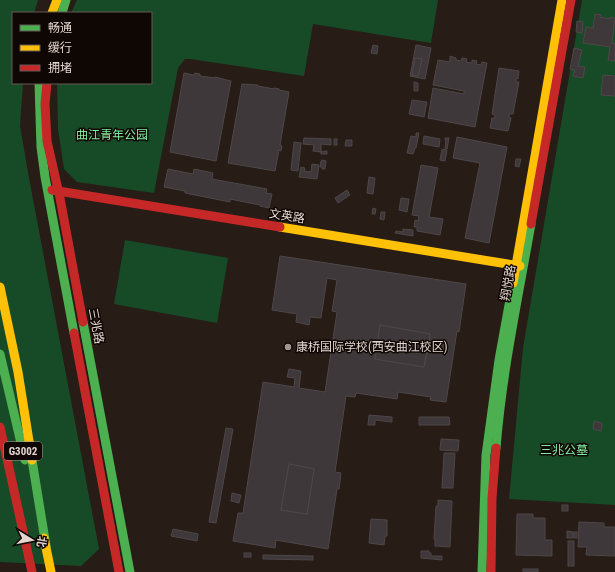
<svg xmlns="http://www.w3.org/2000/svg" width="615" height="572" font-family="'Roboto Condensed','Noto Sans SC',sans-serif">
	<rect width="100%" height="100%" fill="#271c16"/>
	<g fill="#174b27">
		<polygon points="0,0 38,0 34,13 13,13 13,83 23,83 20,126 29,178 99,549 81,566 0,562"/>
		<polygon points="77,0 438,0 431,43 313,24 304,76 190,59 185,59 178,68 154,193 77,182 64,169 58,129 57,83 151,83 151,13 71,13"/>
		<polygon points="582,0 615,0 615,505 509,499 523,348"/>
		<polygon points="125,240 228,258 217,323 114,304"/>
	</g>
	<g fill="#3e383a" stroke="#4e4749" fill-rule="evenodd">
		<polygon points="595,14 601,15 600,17 610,19 610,17 615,18 612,43 615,44 615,61 608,60 610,47 583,43 586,27 593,28"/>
		<polygon points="577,21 583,22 582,33 576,32"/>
		<polygon points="373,45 378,46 377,54 371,53"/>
		<path d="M416,45L431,48L425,79L410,76ZM415,58L422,59L418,76L412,75Z"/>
		<polygon points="574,48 582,50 578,66 585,67 583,78 573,76 575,70 570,69"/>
		<polygon points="450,56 456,58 456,60 461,61 462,58 467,59 466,62 472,63 472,60 477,61 476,64 481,65 482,62 487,63 475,127 428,118 433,88 464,94 464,91 433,85 438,60 450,62"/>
		<polygon points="415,58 422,59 418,76 412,75"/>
		<polygon points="499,68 519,71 518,79 516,78 516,82 519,82 513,114 509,114 509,117 511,118 508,131 490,128 492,118 495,118 495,115 492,114"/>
		<polygon points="184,73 194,75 195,73 200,74 200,76 215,78 215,77 231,81 216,161 170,152"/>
		<polygon points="603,75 615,76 615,96 601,95"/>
		<polygon points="414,82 418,83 418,91 414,91"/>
		<polygon points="242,84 258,85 258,86 274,89 274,88 279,89 279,90 289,92 280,145 282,146 281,151 279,150 275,171 228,163"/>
		<polygon points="412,100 427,102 424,117 409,114"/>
		<polygon points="416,133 419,133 416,148 415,148 413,154 407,153 411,136 416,137"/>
		<polygon points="424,136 440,139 439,147 423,144"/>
		<polygon points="457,137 507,147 489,243 465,238 480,163 453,158"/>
		<polygon points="304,138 331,139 331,145 321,144 321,152 313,151 314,145 303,144"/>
		<polygon points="445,138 449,138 447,149 445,148 446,140 445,140"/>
		<rect x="334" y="139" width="3" height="6"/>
		<polygon points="346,140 352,140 352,146 345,146"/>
		<polygon points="294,142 301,143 298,171 291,170"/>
		<polygon points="442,149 447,150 445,161 440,160"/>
		<polygon points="327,151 327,154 321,154 321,152"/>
		<polygon points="516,159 521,159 519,167 515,166"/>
		<polygon points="323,160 326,161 325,169 322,169 322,167 320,167 321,161"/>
		<polygon points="312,164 319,165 317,179 299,177 301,167 305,168 304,171 311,172"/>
		<polygon points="421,165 438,168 429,217 443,219 440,235 417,231 417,227 414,227 415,220 418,221 419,216 412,215"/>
		<polygon points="168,169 193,174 194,169 213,173 212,179 267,189 266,193 272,194 269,208 260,206 260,205 230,199 230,202 185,193 185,191 164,187"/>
		<polygon points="369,177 375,178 373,194 367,193"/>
		<polygon points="347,190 350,195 338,203 335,198"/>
		<polygon points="401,198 409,199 407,212 399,210"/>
		<polygon points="373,208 376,209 375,214 372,214"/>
		<polygon points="381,212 385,212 384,220 380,219"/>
		<polygon points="403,229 413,230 413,236 395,233 396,231 403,232"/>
		<path d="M280,256L466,284L459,332L457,331L446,402L430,400L431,397L398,392L397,399L356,393L355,397L346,396L335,472L341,473L339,489H337L328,549L276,540L275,548L233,541L238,513H243L263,382L294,387L295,378L287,377L289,369L301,371L299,388L325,392L337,312L332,311L337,280L327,278L321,318L310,317L309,325L296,322L297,314L272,310ZM380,325L430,334L424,367L375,359ZM289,464L314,469L307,514L281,510Z"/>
		<polygon points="380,325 430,334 424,367 375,359"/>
		<polygon points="369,415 392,417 392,422 375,420 375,425 368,425"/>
		<polygon points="419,417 449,417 450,425 419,425"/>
		<polygon points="594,421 602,423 601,431 593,429"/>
		<polygon points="226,428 233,429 216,523 209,522"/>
		<polygon points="441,439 459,440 458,451 440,450"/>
		<polygon points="444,453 455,453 453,488 442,488"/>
		<polygon points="289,464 314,469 307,514 281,510"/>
		<polygon points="232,493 241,495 239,503 231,501"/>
		<polygon points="438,500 452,501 450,547 435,546 435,539 434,539 436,506 438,506"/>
		<rect x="562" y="505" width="6" height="6"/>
		<polygon points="517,514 533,514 533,518 545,518 545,540 552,540 552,556 516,555"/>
		<polygon points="371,519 387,520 387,536 385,536 384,545 369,543"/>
		<polygon points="579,522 604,523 604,527 615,527 615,556 586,555 587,547 578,547"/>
		<polygon points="173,529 198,534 197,541 171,536"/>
		<polygon points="567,531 573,532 573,538 567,538"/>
		<rect x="574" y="532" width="3" height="6"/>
		<rect x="568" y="541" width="6" height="25"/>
		<polygon points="421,551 429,551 429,553 431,553 431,556 442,556 442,560 421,558"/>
		<rect x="244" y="553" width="7" height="4"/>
		<polygon points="263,555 313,556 313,560 263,559"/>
		<rect x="523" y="569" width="15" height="3"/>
	</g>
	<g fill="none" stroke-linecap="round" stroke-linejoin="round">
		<g stroke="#4caf50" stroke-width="9">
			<polyline points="62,13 66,0"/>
			<polyline points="39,83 41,147 45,177 74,333"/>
			<polyline points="83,322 130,572"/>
			<polyline points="0,354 25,460"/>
			<path d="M496,448C502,372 518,298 531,224"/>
			<polyline points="32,460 46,546"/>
			<polyline points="482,572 486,455 499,360 513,283"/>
		</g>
		<g stroke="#ffc107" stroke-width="9">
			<polyline points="52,13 57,0"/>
			<polyline points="280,227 520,266"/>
			<polyline points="513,283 562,0"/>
			<polyline points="0,287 18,372 32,460"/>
			<polyline points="44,538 51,572"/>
		</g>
		<g stroke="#c62828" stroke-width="9">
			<polyline points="47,83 45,104 47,141 60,198 83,322"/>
			<polyline points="52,190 280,227"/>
			<polyline points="531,224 571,0"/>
			<polyline points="74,333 119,572"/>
			<polyline points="0,427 32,572"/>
			<polyline points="491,572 492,498 496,448"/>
		</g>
	</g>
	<circle fill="#a2948e" stroke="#0f0704" stroke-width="1.5" cx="288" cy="347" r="4"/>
	<g text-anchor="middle" stroke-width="3" stroke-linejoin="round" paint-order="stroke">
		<rect fill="#0f0704" stroke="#a49792" stroke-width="1" x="4" y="442" width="38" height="18" rx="3"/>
		<g font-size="11" font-weight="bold" fill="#e4d5cf">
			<text x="23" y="455">G3002</text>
		</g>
		<g font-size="12" fill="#81ed9d" stroke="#0f0704">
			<text x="112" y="139">曲江青年公园</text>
			<text x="564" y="454">三兆公墓</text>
		</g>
		<g font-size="12" fill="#e4d5cf" stroke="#0f0704">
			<text transform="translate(287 216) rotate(9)" y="4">文英路</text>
			<text transform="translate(508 283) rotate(-80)" y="4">翔悦路</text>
			<text transform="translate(96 326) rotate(79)" y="4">三兆路</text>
		</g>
		<g font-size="12" fill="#e4d5cf" stroke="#0f0704" text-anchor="start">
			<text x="296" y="351">康桥国际学校(西安曲江校区)</text>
		</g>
	</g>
	<rect x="12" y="12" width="140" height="72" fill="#0f0704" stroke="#645955"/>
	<rect x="20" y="25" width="20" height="6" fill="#4caf50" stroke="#645955"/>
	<text x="48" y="32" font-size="12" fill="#e4d5cf">畅通</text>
	<rect x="20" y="45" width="20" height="6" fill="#ffc107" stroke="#645955"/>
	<text x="48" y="52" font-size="12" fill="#e4d5cf">缓行</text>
	<rect x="20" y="65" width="20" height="6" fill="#c62828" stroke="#645955"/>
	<text x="48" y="72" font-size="12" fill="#e4d5cf">拥堵</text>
	<g transform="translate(32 540) rotate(100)" stroke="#0f0704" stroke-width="3" paint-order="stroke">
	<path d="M0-3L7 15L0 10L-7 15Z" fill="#e4d5cf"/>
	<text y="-6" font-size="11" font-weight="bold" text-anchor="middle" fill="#e4d5cf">北</text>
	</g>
</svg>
